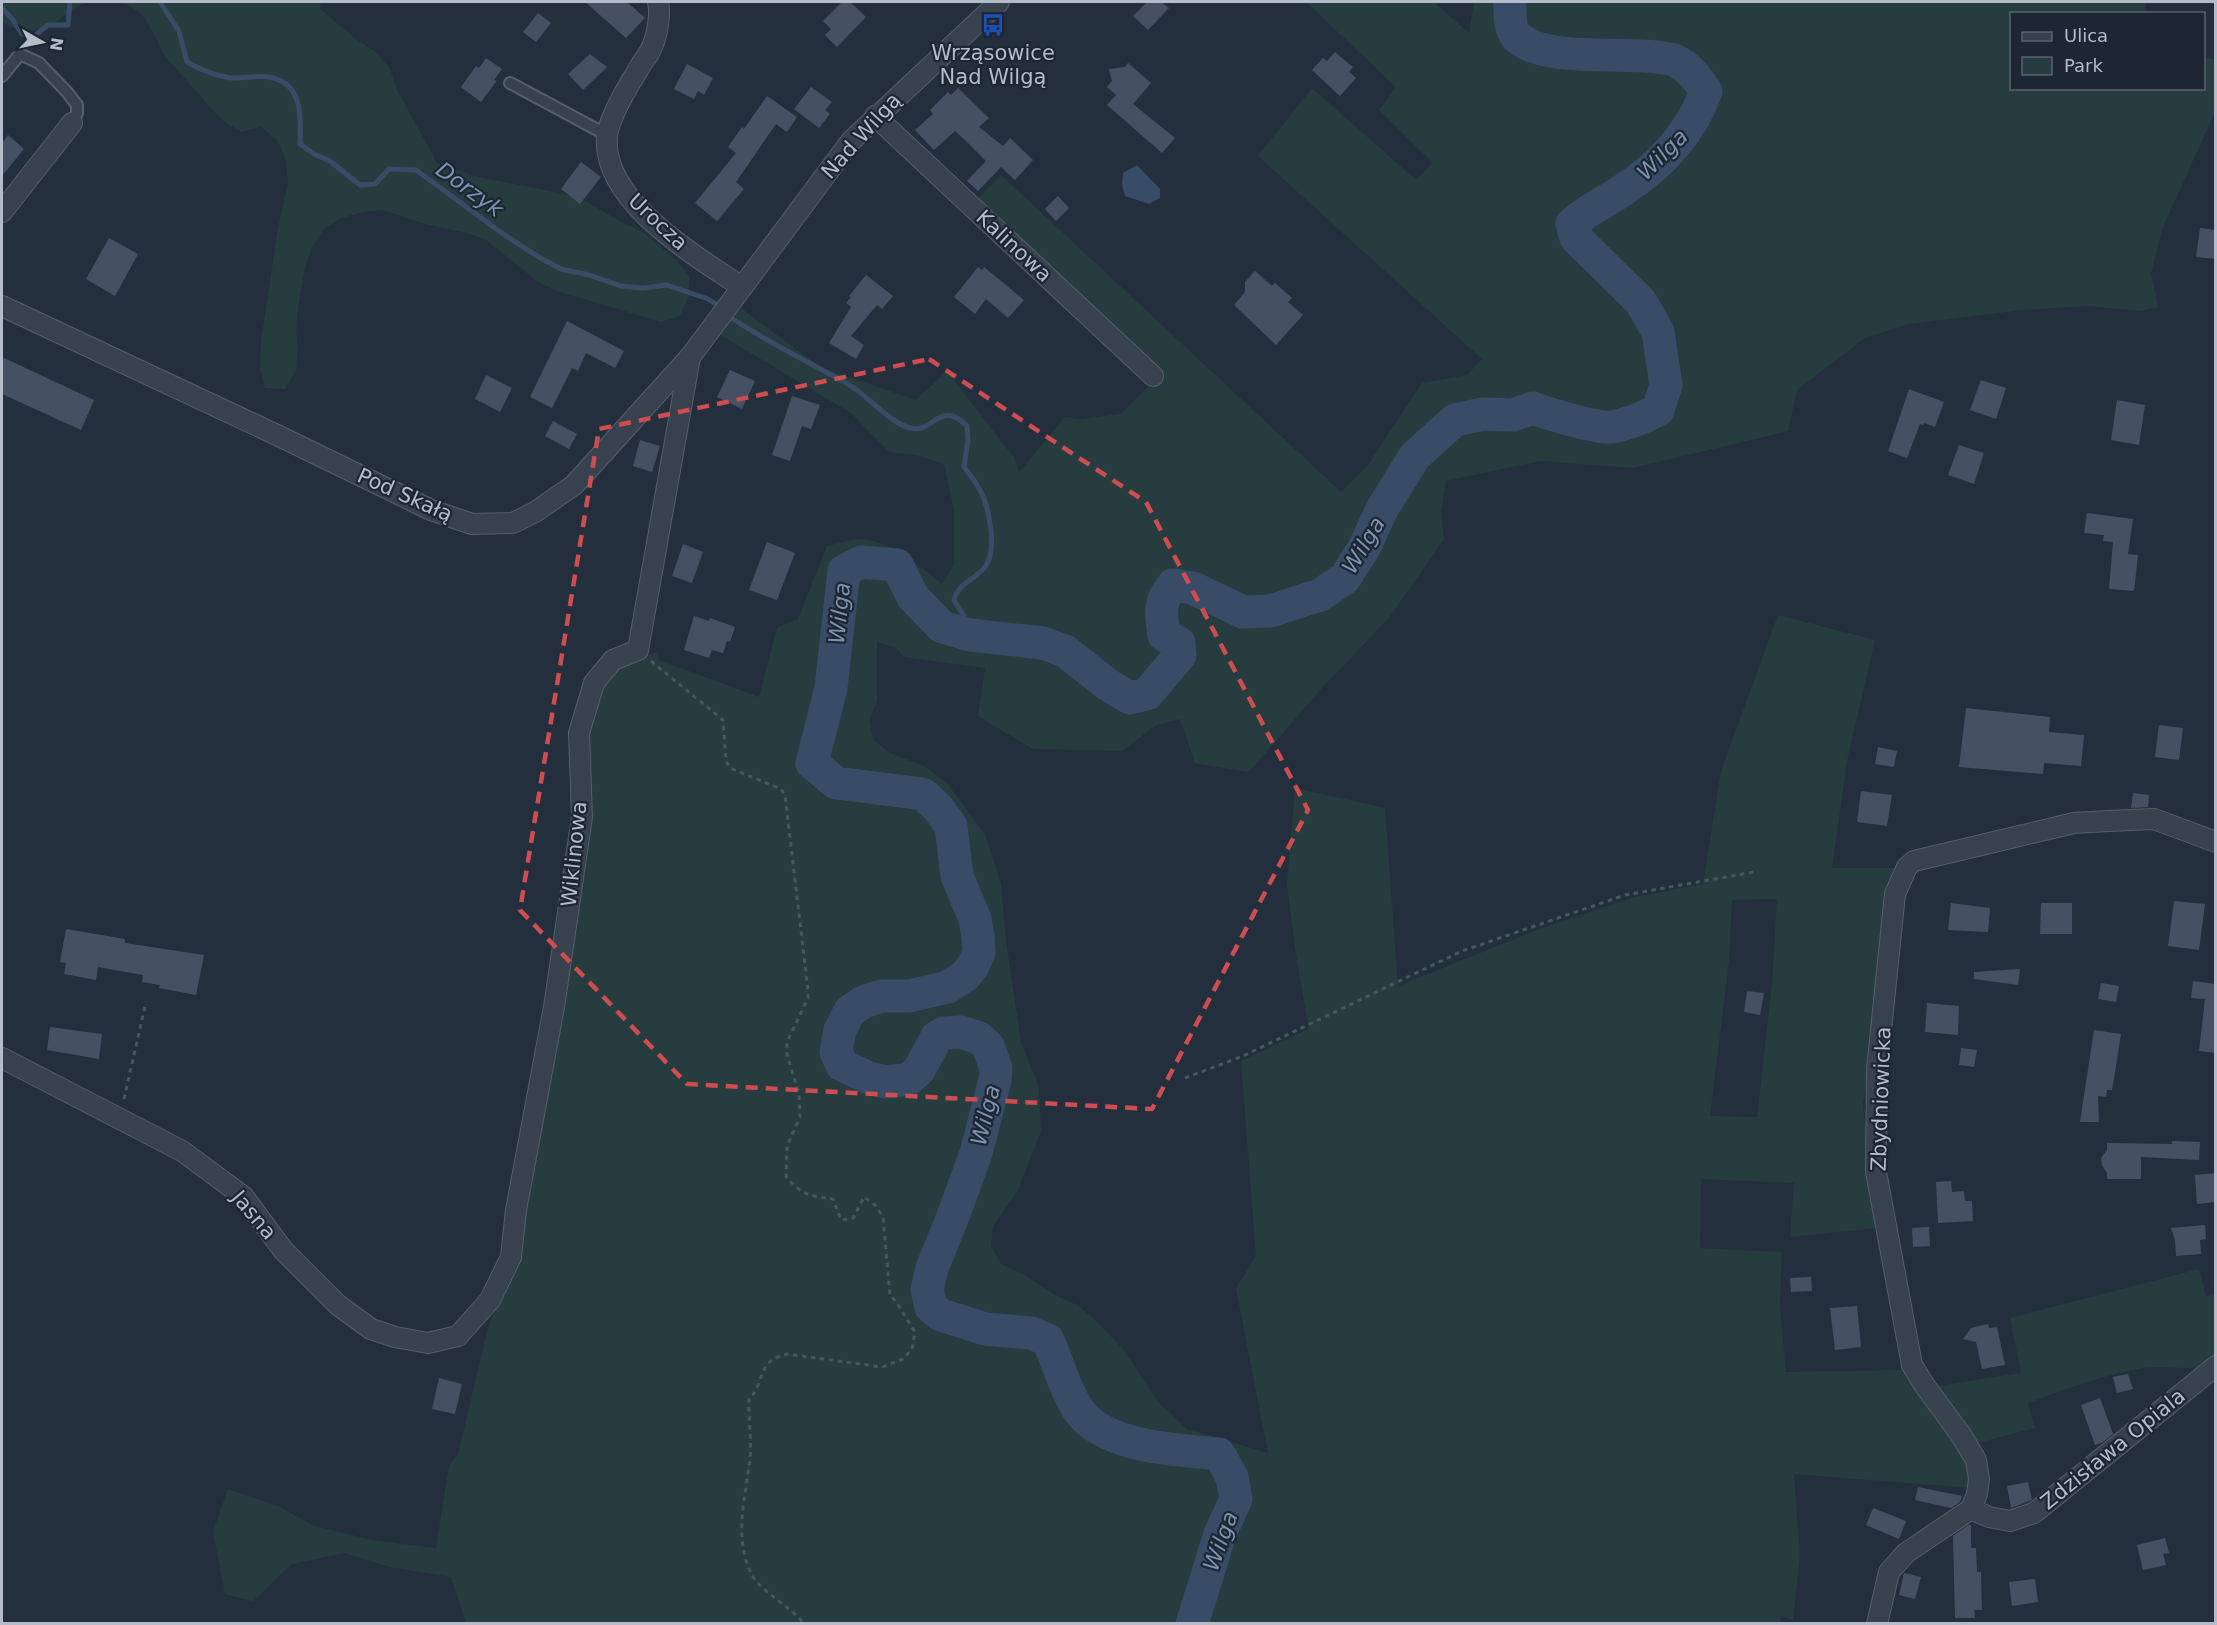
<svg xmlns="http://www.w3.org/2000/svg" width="2217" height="1625" font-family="'DejaVu Sans',sans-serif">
	<rect width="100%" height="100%" fill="#242f3e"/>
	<g fill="#263c3f" fill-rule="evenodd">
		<path d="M2,2H89C61,9 55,37 19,29C11,27 7,26 2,21Z"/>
		<polygon points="124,2 321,2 320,9 357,40 376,52 390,69 396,88 437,163 478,177 565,194 585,201 623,223 643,232 676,260 689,276 689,296 680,316 661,322 557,291 537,281 486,240 467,233 425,224 383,210 362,212 342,218 324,229 312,247 305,267 298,308 296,329 298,349 296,370 285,389 265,388 260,367 261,342 278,228 288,183 286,160 277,140 261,127 241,132 222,120 163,54 154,34 142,14"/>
		<path d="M1306,2H1434L1469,33L1474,2H2146L2144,13L2012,14V88H2204V57L2215,60V112L2163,227L2151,273L2158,307L2140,311L2087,306L2023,310L1908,324L1865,338L1797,390L1788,431L1633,468L1540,461L1446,481L1441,511L1444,539L1389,618L1322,688L1249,772L1195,763L1180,719L1155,726L1122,751L1033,749L978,716L985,668L904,657L895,647L877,642V701L869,720L873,740L890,753L924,766L947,783L985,834L1001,884L1006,941L1021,1042L1039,1087L1041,1131L1017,1192L993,1226L991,1246L1001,1264L1023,1274L1057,1296L1077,1305L1093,1318L1123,1349L1158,1402L1187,1429L1268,1453L1236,1288L1256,1256L1241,1061L1309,1029L1297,962L1287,885L1295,788L1385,808L1398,986L1537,930L1635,897L1703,884L1721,771L1778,615L1875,640L1847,761L1832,868H1896L1863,1105L1877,1228L1790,1237L1794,1183L1701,1179L1700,1248L1782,1252L1780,1305L1786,1372L1902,1370L1934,1417L1966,1453L1971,1488L1794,1474L1800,1555L1793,1620L1781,1616L1780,1624L466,1623L451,1577L390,1567L345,1553L292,1564L253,1601L225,1594L213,1532L228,1489L280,1507L314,1526L377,1541L436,1548L449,1466L458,1454L488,1328L517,1256L588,730L604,680L620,663L634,661L656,652L659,660L759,697L777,628L798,619L827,546C837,544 850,539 860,539C890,540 920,566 942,584L954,565V510L944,464L916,455L889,452L851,413L719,334L741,308L820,367L916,400L947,371L1015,459L1019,473L1065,417L1080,419L1121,414L1158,376L973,204L1001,175L1341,492L1368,465L1422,383L1467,375L1482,359L1258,156L1312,88L1416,180L1433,163L1379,110L1396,87ZM1777,899L1772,983L1757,1117L1710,1116L1729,961L1732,900Z"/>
		<path d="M2199,1269L2206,1296L2215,1295V1361C2194,1374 2167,1364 2143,1368C2104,1375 2065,1389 2028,1403L2035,1428L1977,1443L1930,1387L2021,1373L2010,1318Z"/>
	</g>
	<polygon fill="#394c67" points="1137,165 1160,189 1160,198 1149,204 1125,196 1122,185 1123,173"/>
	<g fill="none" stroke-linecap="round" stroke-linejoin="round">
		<g stroke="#394c67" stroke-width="5">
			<path d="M160,2L179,31L187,62C201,70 216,76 231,78C244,79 260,74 273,78C303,85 301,119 300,144L314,154L330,161L360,185L375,184L389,169L416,170L506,236L542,259L561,269L589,275L621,286L643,288L667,285L708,299L716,304"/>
			<polyline points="2,8 13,20 22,34 33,37 48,25 68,25 70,2"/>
			<path d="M733,319C763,339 795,355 826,372C835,377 845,382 854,388C870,399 891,423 910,428C934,434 940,398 967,426L968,440L964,467C970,475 976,482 980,490C989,507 998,550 985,567C976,579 958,583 954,600L965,618L970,635"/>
		</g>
		<path stroke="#394c67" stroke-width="33" d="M1192,1624L1220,1534L1236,1499L1232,1477L1219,1454C1179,1450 1117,1448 1086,1419C1068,1402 1058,1362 1048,1340L1031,1333L985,1329L941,1315L931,1307L927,1290L932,1268L952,1219L976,1153L995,1080L996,1068L988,1046L979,1038L961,1032L944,1033L937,1037L919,1070L909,1079L886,1082L869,1078L842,1065L836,1052L840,1030L850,1011L863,1002L881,996H909L948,987L966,975L974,964L979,952L978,937L975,919L957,876L951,826L938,808L923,794L836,783L812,763L831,688L844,571L861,562L897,565L913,597L942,627L970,635L1043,643L1065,651L1108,685L1130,698L1147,694L1180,655L1179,643L1164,635C1161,612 1158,603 1173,585L1193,588L1243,612L1270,611L1320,595L1345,578L1364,548L1382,509L1415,456L1455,420L1483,414L1512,415L1533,408C1548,414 1596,428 1610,427C1627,425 1643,418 1658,410L1666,385L1658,332L1641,302L1576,238L1572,224C1587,210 1606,202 1623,190C1660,166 1691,133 1706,91C1697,78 1689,67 1674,60C1669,58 1661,58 1656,57C1621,52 1543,62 1517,37C1509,29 1510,12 1510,2"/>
	</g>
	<g fill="#455162">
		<polygon points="585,2 627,2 645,18 626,38"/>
		<polygon points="842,2 850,2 866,17 837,47 825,35 831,29 823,21"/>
		<polygon points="1147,2 1161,2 1169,8 1148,30 1133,16"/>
		<polygon points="538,13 551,23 536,42 523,32"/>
		<polygon points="1335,52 1353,67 1349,72 1356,78 1340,96 1312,70 1323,58 1327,61"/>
		<polygon points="590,54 607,67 583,90 568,74"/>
		<polygon points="486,58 502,69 494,80 497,81 495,83 481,102 461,87 476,66 479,68"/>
		<polygon points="1128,63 1151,83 1133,104 1175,138 1162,153 1107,105 1116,95 1107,87 1112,81 1109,69 1125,67"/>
		<polygon points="687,64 713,78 704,95 698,91 694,99 674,89"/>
		<polygon points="811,87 832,102 825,110 830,114 819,128 794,109"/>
		<polygon points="958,88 989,118 979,127 1003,146 1010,138 1033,160 1015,180 1001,167 978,191 967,181 986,161 965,140 955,131 934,150 915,130 933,114 930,110 948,92 951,95"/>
		<polygon points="767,96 797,117 787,132 776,124 736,182 744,189 717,221 695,203 736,153 728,147 742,127 744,129"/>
		<polygon points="8,135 24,149 2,176 2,143"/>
		<polygon points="581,162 601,177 580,204 561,189"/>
		<polygon points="1058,196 1069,208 1056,221 1045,209"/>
		<polygon points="2200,228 2216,230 2216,259 2196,257"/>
		<polygon points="109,238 138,254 115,296 86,279"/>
		<polygon points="978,267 982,270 984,267 1024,300 1008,318 986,299 975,314 954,297"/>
		<polygon points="1255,271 1272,286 1275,283 1292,298 1288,302 1303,315 1276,345 1234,305 1245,292 1245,282"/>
		<polygon points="866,275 893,296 882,309 877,305 851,336 864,345 856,359 829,343 851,307 846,303 851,297 849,296"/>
		<polygon points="567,321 624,351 615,368 586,353 578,371 572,368 552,408 530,397"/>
		<polygon points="2,357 94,400 81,430 2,394"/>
		<polygon points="730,370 755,381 742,409 717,397"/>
		<polygon points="486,375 512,388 500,412 475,399"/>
		<polygon points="1981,380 2006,388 1996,419 1970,410"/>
		<polygon points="1909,389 1944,402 1935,427 1924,423 1923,425 1920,424 1907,458 1888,451"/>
		<polygon points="792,396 820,405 811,429 802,426 790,461 772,455"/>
		<polygon points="2117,400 2145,405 2139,445 2111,440"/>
		<polygon points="553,421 577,434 569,449 545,436"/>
		<polygon points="640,440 660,446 652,472 633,466"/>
		<polygon points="1959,445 1984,453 1974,484 1948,475"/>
		<polygon points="2087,513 2133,519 2128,554 2138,555 2134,591 2109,589 2113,542 2103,541 2104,535 2084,533"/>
		<polygon points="767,542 795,553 777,600 749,590"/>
		<polygon points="683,544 703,552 692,583 672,576"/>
		<polygon points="694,616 709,621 710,618 735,627 730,642 727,641 723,653 712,650 709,658 684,650"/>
		<polygon points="1966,708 2050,717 2049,732 2084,735 2081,766 2044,763 2043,774 1959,767"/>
		<polygon points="2159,725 2183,728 2179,760 2155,757"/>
		<polygon points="1878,747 1897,751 1894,767 1875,764"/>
		<polygon points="1861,791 1892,795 1887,826 1857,822"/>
		<polygon points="2133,793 2149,795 2148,807 2131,808"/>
		<polygon points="2174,901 2205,904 2199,950 2168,946"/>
		<polygon points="1951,903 1990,908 1988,932 1948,930"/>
		<polygon points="2041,903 2072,903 2072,934 2040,934"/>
		<polygon points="66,929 125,939 125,943 204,955 196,995 159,988 160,985 142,982 143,975 98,967 96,980 64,974 66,963 60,962"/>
		<polygon points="2020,969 2018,985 1974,979 1974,972"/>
		<polygon points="2193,981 2216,984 2216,1053 2199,1051 2205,999 2191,998"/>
		<polygon points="2101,983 2119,986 2116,1002 2098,999"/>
		<polygon points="1747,991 1764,993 1760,1015 1744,1012"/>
		<polygon points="1927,1003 1959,1006 1958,1035 1925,1032"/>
		<polygon points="50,1027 102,1034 99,1059 47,1050"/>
		<polygon points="2094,1030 2121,1034 2116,1066 2112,1090 2107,1090 2106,1097 2098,1096 2099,1122 2080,1122"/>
		<polygon points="1961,1048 1977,1050 1974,1067 1959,1065"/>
		<polygon points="2172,1141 2200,1142 2199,1160 2141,1157 2141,1179 2107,1179 2107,1173 2102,1165 2101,1158 2107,1150 2107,1143 2172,1144"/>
		<polygon points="2216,1173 2216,1202 2197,1204 2195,1175"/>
		<polygon points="1951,1181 1952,1192 1964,1191 1965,1201 1972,1201 1973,1221 1938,1223 1936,1182"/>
		<polygon points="2205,1225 2206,1239 2200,1240 2201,1254 2176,1256 2175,1240 2171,1228"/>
		<polygon points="1929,1227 1930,1246 1913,1247 1912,1228"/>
		<polygon points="1811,1277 1812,1291 1791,1292 1790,1278"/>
		<polygon points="1857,1306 1861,1347 1835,1350 1830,1308"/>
		<polygon points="1988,1324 1989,1328 1997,1327 2005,1365 1982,1369 1976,1342 1963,1339 1971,1328"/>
		<polygon points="2128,1374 2133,1389 2117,1393 2113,1377"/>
		<polygon points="439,1378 462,1384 455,1414 432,1409"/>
		<polygon points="2100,1398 2113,1434 2103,1442 2095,1445 2081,1405"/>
		<polygon points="2028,1482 2032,1500 2011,1508 2007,1486"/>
		<polygon points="1918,1487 1962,1496 1960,1502 1951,1508 1915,1500"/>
		<polygon points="1873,1508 1906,1521 1899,1539 1866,1525"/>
		<polygon points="1968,1525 1971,1525 1971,1548 1976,1548 1977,1572 1981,1572 1982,1610 1974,1610 1975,1618 1955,1618 1953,1536"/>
		<polygon points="2165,1538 2169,1553 2163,1554 2166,1565 2143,1570 2137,1545"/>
		<polygon points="1904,1573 1921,1577 1915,1599 1899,1595"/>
		<polygon points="2035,1579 2038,1602 2012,1606 2009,1582"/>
	</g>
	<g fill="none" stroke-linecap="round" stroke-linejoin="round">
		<g stroke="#565f6c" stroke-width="14">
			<g id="lane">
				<polyline points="2,76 20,54 39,63 67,92 77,105 77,113 72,123"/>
				<polyline points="510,83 607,135"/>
			</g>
		</g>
		<g stroke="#565f6c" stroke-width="22">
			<g id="street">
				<path d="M658,2C661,15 657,38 650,51C647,57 641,63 638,70C628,86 609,118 607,136C601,201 696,256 742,287"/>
				<polyline points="875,116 1153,376"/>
				<polyline points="2,212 72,123"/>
				<polyline points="2,306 279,436 431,510 472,524 513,523 535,512 574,485 690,357 851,141 999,2"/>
				<polyline points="2,1058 182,1151 243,1196 283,1250 338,1305 371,1329 395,1337 428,1343 458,1336 490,1300 511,1257 516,1210 554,1007 582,817 579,733 594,683 613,660 638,650 690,357"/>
				<polyline points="1971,1509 1989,1517 2010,1521 2034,1513 2216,1366"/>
				<polyline points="1877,1624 1889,1572 1906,1553 1971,1509 1977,1494 1979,1479 1976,1460 1961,1435 1925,1386 1912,1365 1876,1172 1877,1069 1895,894 1907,867 1914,861 2074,823 2108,821 2154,819 2216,842"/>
			</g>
		</g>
		<g stroke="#44595c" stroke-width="3" stroke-dasharray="4.5 4.5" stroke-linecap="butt">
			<path d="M651,661L723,720L726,761L730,768L781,789L785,795L808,990V998L787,1042V1055L799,1094L800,1117L787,1146L786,1176C801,1195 810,1196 833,1199L841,1220L853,1218L864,1197L875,1205L883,1217L890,1296L895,1300L915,1332L912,1349L903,1359L882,1367L787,1354C782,1356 776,1357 772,1360C759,1369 761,1390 749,1398C748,1418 752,1438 750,1458C746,1496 733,1536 751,1573C760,1592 791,1606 804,1624"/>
			<polyline points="1185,1078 1243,1056 1462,951 1625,895 1754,872"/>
			<polyline points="124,1099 146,1002"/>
		</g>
		<use href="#lane" stroke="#38414e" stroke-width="10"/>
		<use href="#street" stroke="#38414e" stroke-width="20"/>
	</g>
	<path fill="none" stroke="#ce4d50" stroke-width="4.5" stroke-dasharray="12 8" stroke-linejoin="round" d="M929,359L1146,502L1308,810L1152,1109L687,1084L520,910L599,429Z"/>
	<defs>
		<g id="bus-bare" transform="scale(1.8)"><path d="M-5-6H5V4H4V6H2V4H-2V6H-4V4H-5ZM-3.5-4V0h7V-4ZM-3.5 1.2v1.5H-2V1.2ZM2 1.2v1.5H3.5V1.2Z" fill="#1a4fb4" stroke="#1d2633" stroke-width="2.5" paint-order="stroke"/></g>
	</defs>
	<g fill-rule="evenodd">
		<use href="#bus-bare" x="993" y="25"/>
	</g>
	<g text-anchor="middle" stroke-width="4.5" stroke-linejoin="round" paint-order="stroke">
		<g font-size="21" fill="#b4bcc9" stroke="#1d2633">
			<text x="993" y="60">Wrząsowice<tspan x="993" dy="24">Nad Wilgą</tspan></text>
		</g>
		<g font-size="21" fill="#b4bcc9" stroke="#1d2633">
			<text transform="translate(861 136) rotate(-48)" y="7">Nad Wilgą</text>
			<text transform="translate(658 222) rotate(43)" y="7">Urocza</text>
			<text transform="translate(1014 246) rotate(43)" y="7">Kalinowa</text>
			<text transform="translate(405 495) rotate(24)" y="7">Pod Skałą</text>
			<text transform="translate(574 854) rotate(-84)" y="7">Wiklinowa</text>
			<text transform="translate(1881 1099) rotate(-88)" y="7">Zbydniowicka</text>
			<text transform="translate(254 1215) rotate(50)" y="7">Jasna</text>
			<text transform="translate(2113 1449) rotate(-39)" y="7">Zdzisława Opiala</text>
		</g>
		<g font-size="22" font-style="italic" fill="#7c92b1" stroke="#1d2633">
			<text transform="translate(1662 154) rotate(-45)" y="8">Wilga</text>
			<text transform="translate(470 189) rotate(36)" y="8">Dorzyk</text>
			<text transform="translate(1363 545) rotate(-59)" y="8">Wilga</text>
			<text transform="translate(839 613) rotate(-84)" y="8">Wilga</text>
			<text transform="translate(985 1115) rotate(-76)" y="8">Wilga</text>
			<text transform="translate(1220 1541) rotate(-70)" y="8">Wilga</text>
		</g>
	</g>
	<rect width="2217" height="1625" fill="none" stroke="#b4bcc9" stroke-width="6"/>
	<rect x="2010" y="12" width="195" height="78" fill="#1d2633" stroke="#59626f" stroke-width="1.5"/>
	<rect x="2022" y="32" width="30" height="9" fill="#38414e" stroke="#59626f" stroke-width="1.5"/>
	<text x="2064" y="42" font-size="18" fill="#b4bcc9">Ulica</text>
	<rect x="2022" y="57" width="30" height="18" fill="#263c3f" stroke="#59626f" stroke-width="1.5"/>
	<text x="2064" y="72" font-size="18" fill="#b4bcc9">Park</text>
	<g transform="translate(42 42) rotate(99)" stroke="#1d2633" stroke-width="4.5" paint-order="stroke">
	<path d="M0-4.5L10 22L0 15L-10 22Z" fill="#b4bcc9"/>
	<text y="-9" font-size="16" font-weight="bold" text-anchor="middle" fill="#b4bcc9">N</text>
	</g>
</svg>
